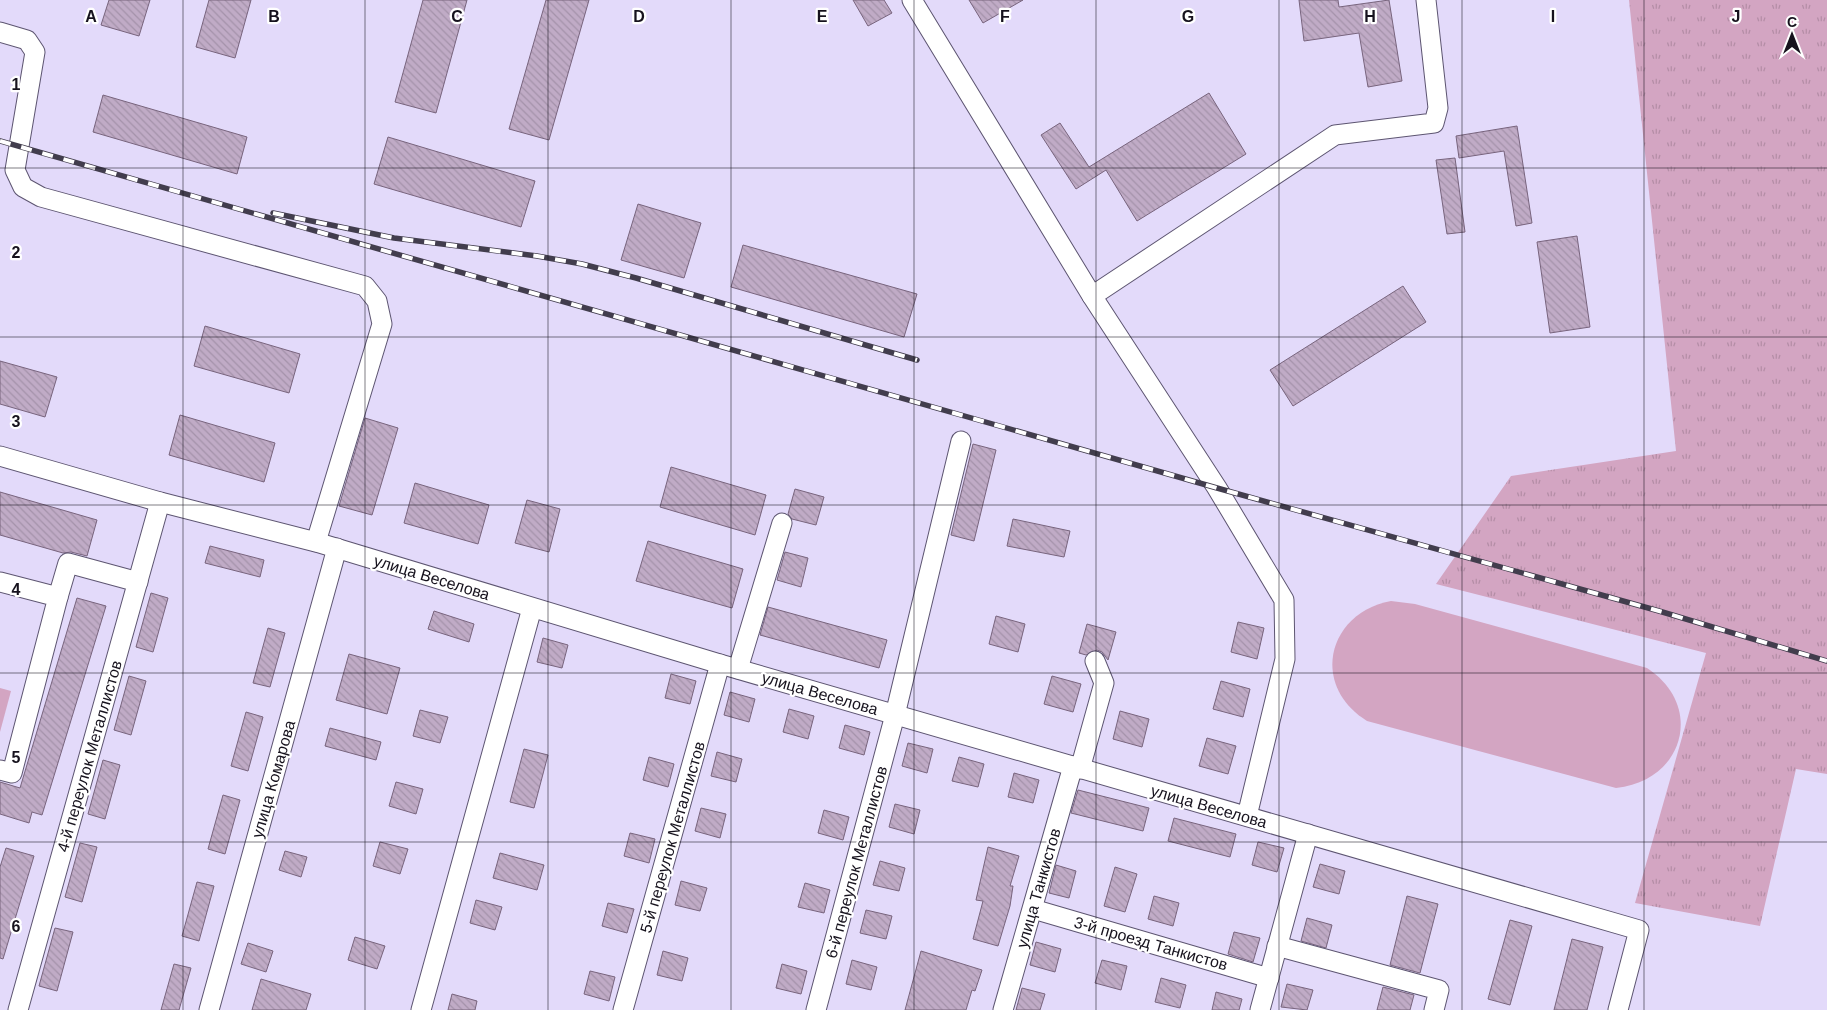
<svg xmlns="http://www.w3.org/2000/svg" width="1827" height="1010" font-family="Arial,sans-serif">
	<defs>
		<pattern id="grass-tufts" width="24" height="20" patternUnits="userSpaceOnUse" patternTransform="scale(1.25)"><rect width="24" height="20" fill="#d3a5c2"/><path d="M3 7l-1-3M5 7V3M7 7l1-3M15 17l-1-3M17 17v-4M19 17l1-3" fill="none" stroke="#b48da6"/></pattern>
		<pattern id="building-back-hatch" width="6" height="6" patternUnits="userSpaceOnUse" patternTransform="scale(1.25)"><rect width="6" height="6" fill="#c0abc6"/><path d="M-1 5l2 2M0 0l6 6M5-1l2 2" fill="none" stroke="#a492aa"/></pattern>
	</defs>
	<rect width="100%" height="100%" fill="#e3dafa"/>
	<polygon fill="url(#grass-tufts)" points="1629,0 1827,0 1827,774 1796,769 1760,926 1635,903 1706,653 1436,584 1511,476 1676,451"/>
	<g fill="#d3a5c2">
		<path d="M1391,601L1415,604L1647,668C1705,706 1684,781 1616,788L1367,721C1310,686 1327,613 1391,601Z"/>
		<polygon points="0,688 11,691 0,732"/>
	</g>
	<g fill="url(#building-back-hatch)" stroke="#78647d">
		<polygon points="109,0 150,0 139,36 101,25"/>
		<polygon points="209,0 251,0 235,58 196,47"/>
		<polygon points="423,0 467,0 436,113 395,102"/>
		<polygon points="546,0 589,0 549,140 509,129"/>
		<polygon points="853,0 884,0 892,13 868,26"/>
		<polygon points="969,0 1023,0 983,23"/>
		<polygon points="1299,0 1338,0 1339,7 1389,0 1402,81 1368,87 1359,33 1304,41"/>
		<polygon points="1209,93 1246,154 1137,221 1106,170 1076,189 1041,135 1060,123 1089,167"/>
		<polygon points="103,95 247,137 237,174 93,132"/>
		<polygon points="1517,126 1532,223 1516,226 1504,151 1459,158 1456,136"/>
		<polygon points="388,137 535,181 521,227 374,184"/>
		<polygon points="1455,158 1465,232 1447,234 1436,160"/>
		<polygon points="638,204 701,223 684,278 621,260"/>
		<polygon points="1577,236 1590,327 1550,333 1537,242"/>
		<polygon points="743,245 917,294 904,337 731,287"/>
		<polygon points="1403,286 1426,322 1293,406 1270,370"/>
		<polygon points="205,326 300,354 289,393 194,366"/>
		<polygon points="0,361 57,377 45,417 0,404"/>
		<polygon points="180,415 275,443 264,482 169,455"/>
		<polygon points="365,418 398,428 372,515 339,506"/>
		<polygon points="973,444 996,450 974,541 951,535"/>
		<polygon points="671,467 766,495 755,535 660,507"/>
		<polygon points="415,483 489,505 478,544 404,523"/>
		<polygon points="795,489 824,497 816,525 792,519 788,514"/>
		<polygon points="0,492 97,520 87,556 71,552 63,553 0,535"/>
		<polygon points="527,500 560,509 549,552 515,543"/>
		<polygon points="1013,519 1070,531 1064,557 1007,546"/>
		<polygon points="648,541 743,569 732,608 636,581"/>
		<polygon points="210,546 264,560 260,577 205,563"/>
		<polygon points="785,552 808,558 801,587 777,580"/>
		<polygon points="151,593 168,598 153,652 136,647"/>
		<polygon points="77,598 106,606 42,815 32,812 29,823 0,814 0,782 20,788"/>
		<polygon points="768,607 887,640 879,668 760,635"/>
		<polygon points="434,611 474,624 469,642 428,629"/>
		<polygon points="996,616 1025,624 1018,652 989,644"/>
		<polygon points="1238,622 1264,628 1257,659 1231,652"/>
		<polygon points="1087,624 1116,632 1108,660 1102,652 1097,650 1086,655 1079,653"/>
		<polygon points="268,628 285,633 270,687 253,683"/>
		<polygon points="543,638 568,645 562,668 537,662"/>
		<polygon points="349,654 400,668 387,714 336,700"/>
		<polygon points="671,674 696,681 690,704 665,698"/>
		<polygon points="129,676 146,681 131,735 114,730"/>
		<polygon points="1052,676 1081,684 1073,712 1044,704"/>
		<polygon points="1221,681 1250,689 1243,717 1213,709"/>
		<polygon points="730,692 755,699 749,722 724,715"/>
		<polygon points="789,709 814,716 808,739 783,732"/>
		<polygon points="420,710 448,717 440,743 413,736"/>
		<polygon points="1120,711 1149,719 1142,747 1113,739"/>
		<polygon points="246,712 263,717 248,771 231,766"/>
		<polygon points="845,725 870,732 864,755 839,748"/>
		<polygon points="330,728 381,742 376,760 325,746"/>
		<polygon points="1207,738 1236,746 1228,774 1199,766"/>
		<polygon points="908,743 933,749 927,773 902,766"/>
		<polygon points="524,749 548,755 534,808 510,802"/>
		<polygon points="717,752 742,759 736,782 711,776"/>
		<polygon points="649,757 674,764 668,787 643,780"/>
		<polygon points="959,757 984,764 978,787 952,781"/>
		<polygon points="103,760 120,765 105,819 88,814"/>
		<polygon points="1014,773 1039,780 1033,803 1008,797"/>
		<polygon points="396,782 423,789 416,814 389,806"/>
		<polygon points="1078,790 1149,808 1143,831 1071,813"/>
		<polygon points="223,795 240,800 225,854 208,849"/>
		<polygon points="895,804 920,810 914,834 889,827"/>
		<polygon points="701,808 726,814 720,838 695,831"/>
		<polygon points="824,810 849,817 843,840 818,833"/>
		<polygon points="1174,818 1236,834 1230,857 1168,841"/>
		<polygon points="630,833 655,839 649,863 624,856"/>
		<polygon points="380,842 408,849 400,874 373,866"/>
		<polygon points="1258,842 1284,848 1277,872 1252,865"/>
		<polygon points="80,843 97,847 82,902 65,897"/>
		<polygon points="988,847 1019,856 1010,886 1013,886 1010,906 998,946 973,939 983,901 976,900"/>
		<polygon points="6,848 34,856 3,959 0,958 0,867"/>
		<polygon points="285,851 307,857 301,877 279,870"/>
		<polygon points="500,853 544,865 537,890 493,878"/>
		<polygon points="880,861 905,868 899,891 873,885"/>
		<polygon points="1320,864 1345,871 1339,894 1313,887"/>
		<polygon points="1056,865 1076,871 1069,898 1049,893"/>
		<polygon points="1115,867 1137,874 1125,912 1104,906"/>
		<polygon points="681,881 707,888 700,911 675,905"/>
		<polygon points="197,882 214,886 199,941 182,936"/>
		<polygon points="805,883 830,890 824,913 798,907"/>
		<polygon points="1154,896 1179,903 1173,926 1148,919"/>
		<polygon points="1407,896 1438,904 1420,973 1390,965"/>
		<polygon points="476,900 502,907 495,930 470,923"/>
		<polygon points="608,903 634,909 627,933 602,926"/>
		<polygon points="866,910 892,916 886,939 860,933"/>
		<polygon points="1307,918 1332,925 1326,948 1301,941"/>
		<polygon points="1510,920 1532,926 1510,1005 1488,999"/>
		<polygon points="55,928 73,932 57,991 39,986"/>
		<polygon points="1234,932 1260,938 1253,962 1228,954"/>
		<polygon points="355,937 385,946 377,969 348,960"/>
		<polygon points="1572,939 1603,947 1587,1010 1554,1010"/>
		<polygon points="1036,942 1061,949 1055,972 1030,965"/>
		<polygon points="248,943 273,951 266,972 241,964"/>
		<polygon points="663,951 688,958 682,981 657,975"/>
		<polygon points="921,951 982,970 975,991 972,990 966,1010 905,1010"/>
		<polygon points="852,960 877,967 871,990 846,984"/>
		<polygon points="1102,960 1127,966 1121,990 1095,983"/>
		<polygon points="174,964 191,968 179,1010 161,1010"/>
		<polygon points="782,964 807,971 801,994 776,988"/>
		<polygon points="590,971 615,977 609,1001 584,994"/>
		<polygon points="1161,978 1186,985 1180,1008 1155,1002"/>
		<polygon points="261,979 311,994 306,1010 252,1010"/>
		<polygon points="1287,984 1313,990 1307,1010 1281,1007"/>
		<polygon points="1383,987 1414,995 1410,1010 1377,1010"/>
		<polygon points="1022,988 1045,994 1040,1010 1016,1010"/>
		<polygon points="1216,992 1242,999 1239,1010 1212,1010"/>
		<polygon points="452,994 477,1001 475,1010 448,1010"/>
	</g>
	<g fill="none" stroke-linecap="round" stroke-linejoin="round">
		<g stroke="#5d5571" stroke-width="21">
			<g id="minor">
				<polyline points="912,0 1092,296 1217,488 1284,600 1285,659 1247,816"/>
				<polyline points="0,32 27,40 35,52 15,170 23,187 41,197 365,286 377,301 382,324 316,542"/>
				<polyline points="1092,296 1335,135 1434,123 1438,108 1426,0"/>
				<polyline points="0,456 160,502 316,542 720,664 1639,930 1618,1010"/>
				<polyline points="0,582 58,597 12,773 0,770"/>
				<polyline points="58,597 68,563 138,582"/>
				<polyline points="738,669 782,523"/>
				<polyline points="1080,769 1104,683 1095,661"/>
				<polyline points="1033,909 1269,978"/>
				<polyline points="1277,946 1439,990 1434,1010"/>
				<polyline points="18,1010 160,502"/>
				<polyline points="209,1010 337,548"/>
				<polyline points="421,1010 532,608"/>
				<polyline points="623,1010 720,664"/>
				<polyline points="816,1010 895,715 961,441"/>
				<polyline points="1003,1010 1073,766"/>
				<polyline points="1260,1010 1308,834"/>
			</g>
		</g>
		<use href="#minor" stroke="#fff" stroke-width="19"/>
		<g stroke="#423d4d" stroke-width="5.5">
			<g id="rail">
				<polyline points="0,141 1217,488 1659,611 1827,661"/>
				<polyline points="273,213 394,238 537,256 582,264 636,278 917,360"/>
			</g>
		</g>
		<use href="#rail" stroke="#fff" stroke-width="4" stroke-dasharray="11" stroke-linecap="butt"/>
	</g>
	<path fill="none" stroke="#16121d" stroke-width="1" stroke-opacity="0.55" d="M183,0V1010M365,0V1010M548,0V1010M731,0V1010M914,0V1010M1096,0V1010M1279,0V1010M1462,0V1010M1644,0V1010M0,168H1827M0,337H1827M0,505H1827M0,673H1827M0,842H1827"/>
	<g text-anchor="middle" stroke-width="4.5" stroke-linejoin="round" paint-order="stroke">
		<g font-size="16" fill="#16121d" stroke="#fff">
			<text transform="translate(432 577) rotate(17)" y="6">улица Веселова</text>
			<text transform="translate(820 693) rotate(16)" y="6">улица Веселова</text>
			<text transform="translate(89 756) rotate(-74)" y="6">4-й переулок Металлистов</text>
			<text transform="translate(273 779) rotate(-74)" y="6">улица Комарова</text>
			<text transform="translate(1209 806) rotate(16)" y="6">улица Веселова</text>
			<text transform="translate(672 837) rotate(-74)" y="6">5-й переулок Металлистов</text>
			<text transform="translate(856 862) rotate(-75)" y="6">6-й переулок Металлистов</text>
			<text transform="translate(1038 888) rotate(-74)" y="6">улица Танкистов</text>
			<text transform="translate(1151 943) rotate(16)" y="6">3-й проезд Танкистов</text>
		</g>
	</g>
	<g font-size="16" text-anchor="middle" font-weight="bold" fill="#16121d" stroke="#fff" stroke-width="4.5" stroke-linejoin="round" paint-order="stroke">
		<text x="91" y="22">A</text>
		<text x="274" y="22">B</text>
		<text x="457" y="22">C</text>
		<text x="639" y="22">D</text>
		<text x="822" y="22">E</text>
		<text x="1005" y="22">F</text>
		<text x="1188" y="22">G</text>
		<text x="1370" y="22">H</text>
		<text x="1553" y="22">I</text>
		<text x="1736" y="22">J</text>
		<text x="16" y="90">1</text>
		<text x="16" y="258">2</text>
		<text x="16" y="427">3</text>
		<text x="16" y="595">4</text>
		<text x="16" y="763">5</text>
		<text x="16" y="932">6</text>
	</g>
	<g transform="translate(1792 35)" stroke="#ffffff" stroke-width="4" paint-order="stroke">
	<path d="M0-4L9 19L0 12L-9 19Z" fill="#16121d"/>
	<text y="-8" font-size="14" font-weight="bold" text-anchor="middle" fill="#16121d">С</text>
	</g>
</svg>
